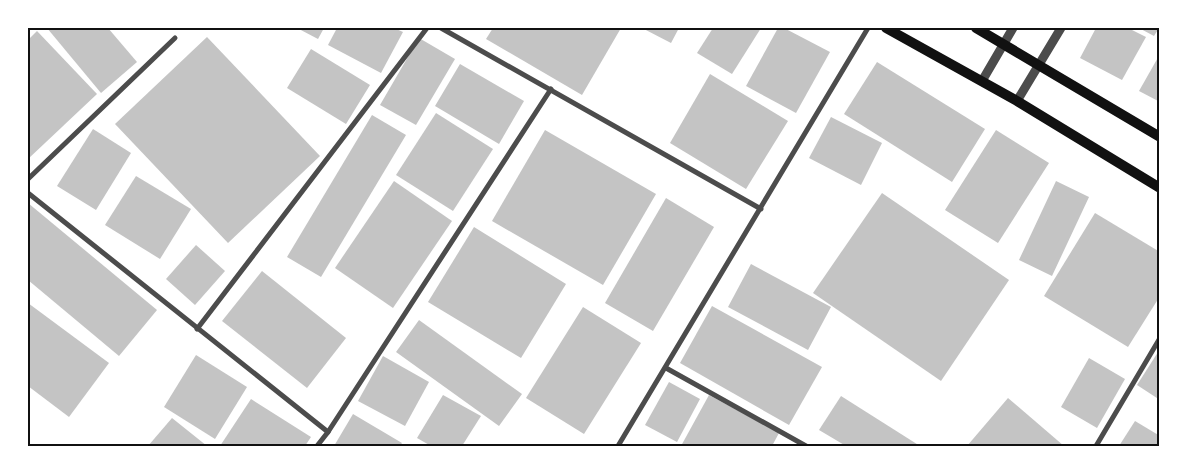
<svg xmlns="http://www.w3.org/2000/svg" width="1187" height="474" font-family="'Varela Round',sans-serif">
	<rect width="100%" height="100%" fill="#fff"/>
	<g fill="#c4c4c4">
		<polygon points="47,28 108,28 137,62 101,93"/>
		<polygon points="297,28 324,28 318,39"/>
		<polygon points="337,28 394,28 403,32 381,73 328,45"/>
		<polygon points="493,28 621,28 582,95 486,39"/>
		<polygon points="642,28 679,28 671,43"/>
		<polygon points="713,28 761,28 732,74 697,53"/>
		<polygon points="778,28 784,28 830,52 796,113 746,86"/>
		<polygon points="1096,28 1128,28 1146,37 1122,80 1080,58"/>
		<polygon points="1139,28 1159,28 1154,36"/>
		<polygon points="37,31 97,94 28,159 28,40"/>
		<polygon points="207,37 320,156 228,243 115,124"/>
		<polygon points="419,38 455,59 416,125 380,105"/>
		<polygon points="311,49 370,85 346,124 287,88"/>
		<polygon points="1160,54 1160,102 1139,91"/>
		<polygon points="877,62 985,129 952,182 844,114"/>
		<polygon points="460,64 524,101 499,144 435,106"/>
		<polygon points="710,74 788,121 746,189 670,143"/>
		<polygon points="436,113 493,149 453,211 396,175"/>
		<polygon points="372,115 406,135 321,277 287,257"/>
		<polygon points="831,117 882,143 861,185 809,158"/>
		<polygon points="93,129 131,153 96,210 57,186"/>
		<polygon points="545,130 656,194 603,285 492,221"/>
		<polygon points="996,130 1049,163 998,243 945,210"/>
		<polygon points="136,176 191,209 160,259 105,225"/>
		<polygon points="394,181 452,221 393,308 335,268"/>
		<polygon points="1056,181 1089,197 1052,276 1019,260"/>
		<polygon points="882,193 1009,280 941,381 813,293"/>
		<polygon points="666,198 714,227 653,331 605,303"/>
		<polygon points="28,203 157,310 119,356 28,280"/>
		<polygon points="1095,213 1160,252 1160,296 1128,347 1044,296"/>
		<polygon points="474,227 566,284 521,358 428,302"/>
		<polygon points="196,245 225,271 195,305 166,279"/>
		<polygon points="751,264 831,307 808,350 728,307"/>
		<polygon points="262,271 346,338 307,388 222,321"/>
		<polygon points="28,303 109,363 69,417 28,386"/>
		<polygon points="712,306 822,367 789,425 680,363"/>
		<polygon points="583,307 641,343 584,434 526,398"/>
		<polygon points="419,320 522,394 499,426 396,352"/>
		<polygon points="1160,349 1160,400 1137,385"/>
		<polygon points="196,355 247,387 215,439 164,407"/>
		<polygon points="383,356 429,382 405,426 358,401"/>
		<polygon points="1089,358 1125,379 1097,428 1061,407"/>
		<polygon points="669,382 700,399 677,442 645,425"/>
		<polygon points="443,395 481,416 462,446 431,446 417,438"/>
		<polygon points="709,395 779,433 772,446 681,446"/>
		<polygon points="841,396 920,446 846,446 819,430"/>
		<polygon points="1008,398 1064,446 967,446"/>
		<polygon points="251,399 311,437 305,446 220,446"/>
		<polygon points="353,414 402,443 400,446 334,446"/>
		<polygon points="172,418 207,446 148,446"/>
		<polygon points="1135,421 1160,436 1160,446 1119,446"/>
	</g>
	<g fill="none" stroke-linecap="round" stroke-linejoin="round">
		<g stroke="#4c4c4c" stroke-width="5">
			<polyline points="441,28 761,209"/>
			<polyline points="28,179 175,38"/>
			<polyline points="28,193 328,432 317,446"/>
			<polyline points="197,329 427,28"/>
			<polyline points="666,368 806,446"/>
			<polyline points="328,432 551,89"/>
			<polyline points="618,446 868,28"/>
			<polyline points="1096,446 1160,338"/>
		</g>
		<g stroke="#4c4c4c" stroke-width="9">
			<polyline points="982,81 1013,28"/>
			<polyline points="1017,101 1061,28"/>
		</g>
		<g stroke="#111" stroke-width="10">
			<polyline points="886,28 1017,101 1160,188"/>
			<polyline points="976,28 1160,137"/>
		</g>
	</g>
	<rect width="1187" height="474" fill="none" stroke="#ffffff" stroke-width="58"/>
	<rect x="29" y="29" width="1129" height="416" fill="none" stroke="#111" stroke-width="2"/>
</svg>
